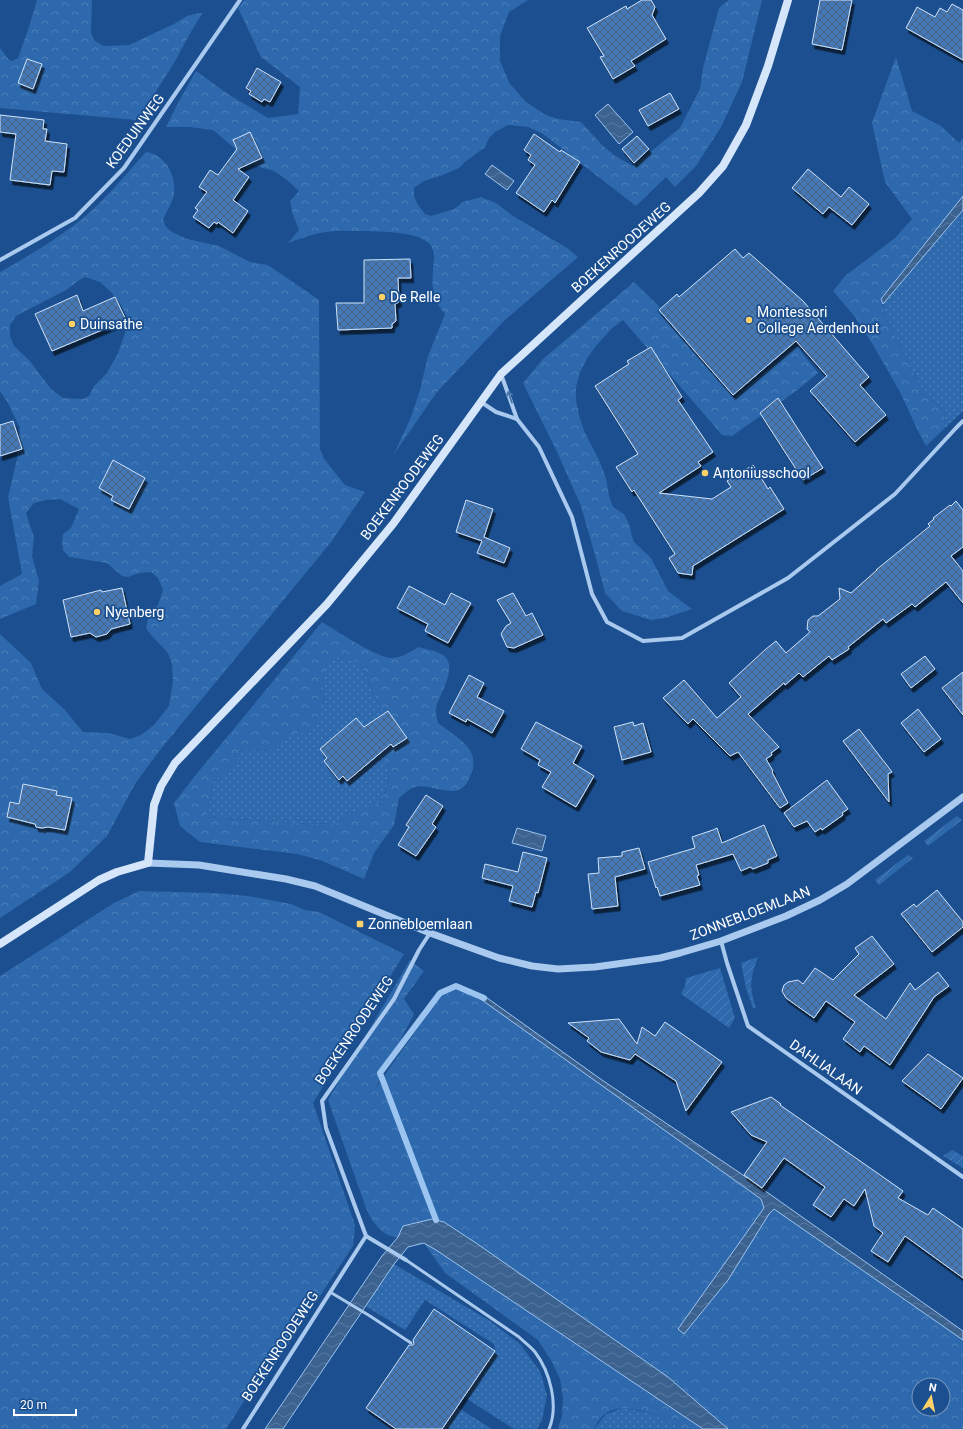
<svg xmlns="http://www.w3.org/2000/svg" width="963" height="1429" font-family="Roboto,sans-serif">
	<defs>
		<pattern id="grass-dots" width="8" height="8" patternUnits="userSpaceOnUse"><rect width="8" height="8" fill="#2e69ad"/><path d="M2 2h.1M6 6h.1" fill="none" stroke="#4d80b9" stroke-width="1.8" stroke-linecap="round"/></pattern>
		<pattern id="forest-crowns" width="20" height="18" patternUnits="userSpaceOnUse"><rect width="20" height="18" fill="#2e69ad"/><path d="M2 6a3 3 0 1 1 6 0M12 15a3 3 0 1 1 6 0" fill="none" stroke="#4d80b9"/></pattern>
		<pattern id="garden-furrows" width="10" height="10" patternUnits="userSpaceOnUse"><rect width="10" height="10" fill="#2e69ad"/><path d="M-1 1l2-2M0 10L10 0M9 11l2-2" fill="none" stroke="#4d80b9"/></pattern>
		<pattern id="water-waves" width="16" height="10" patternUnits="userSpaceOnUse"><rect width="16" height="10" fill="#3c6290"/><path d="M0 5q4-4 8 0t8 0" fill="none" stroke="#597aa1"/></pattern>
		<pattern id="building-cross-hatch" width="8" height="8" patternUnits="userSpaceOnUse"><rect width="8" height="8" fill="#4478b7"/><path d="M0 0l8 8M0 8l8-8" fill="none" stroke="#486282"/></pattern>
		<filter id="shadow"><feDropShadow dx="2.5" dy="4.5" stdDeviation="0" flood-color="#0009"/></filter>
	</defs>
	<rect width="100%" height="100%" fill="#1b4f8f"/>
	<g fill="url(#grass-dots)">
		<polygon points="963,210 963,411 944,429 945,409 924,395 886,318 883,304"/>
		<path d="M339,657L356,661L362,667L373,694L380,704L387,721L395,728L385,759L391,772L385,792L380,801L375,806L362,811L353,812L337,823L310,824L207,817L213,782L232,766L243,750L278,749L287,736L324,708C323,696 322,678 326,667C328,662 335,659 339,657Z"/>
		<polygon points="394,1264 490,1321 520,1344 540,1371 547,1395 542,1420 537,1429 514,1429 464,1397 495,1351 494,1344 425,1300 405,1330 365,1306"/>
		<polygon points="457,1407 492,1429 442,1429"/>
		<path d="M623,1408C644,1411 665,1415 681,1429H594L606,1414Z"/>
	</g>
	<g fill="url(#forest-crowns)" fill-rule="evenodd">
		<path d="M37,0H92L91,33L95,41L104,46L129,45L174,24L187,16L199,13H203C193,27 186,41 178,56C165,78 151,100 136,120L0,108V48L9,60L12,61L18,58L29,27Z"/>
		<path d="M244,0H528L509,12L500,36V61L510,84L526,102L546,115L558,119L581,122L602,145L615,156L633,166L680,128L700,89L703,68L719,8L729,0H762L742,82L721,127L696,166L675,187L666,177L636,206L543,134L528,127L508,125L495,132L489,138L485,147L465,162L459,168L443,175L424,181L414,188V196L418,205L425,214L431,216L454,209L463,202L481,197L496,203L513,216L567,248L578,257L504,321L437,392L394,454L411,417L420,390L428,356L445,314C434,302 431,287 433,271C433,264 435,257 433,250C428,230 379,232 363,231C350,231 339,230 326,232C313,234 301,238 288,243L299,230L293,215L290,201L299,191L287,180L274,171L260,167L252,163L213,130L190,127H166L178,103L196,71L228,94L268,118L298,114L300,87L261,57L238,8Z"/>
		<polygon points="896,57 912,111 941,126 959,143 963,138 963,196 881,299 886,318 924,395 945,409 944,429 926,446 918,431 900,392 873,345 855,317 833,291 845,276 895,238 912,219 885,182 872,123"/>
		<path d="M146,152C165,154 177,176 174,194C173,203 166,211 163,220L166,227L172,232L187,239L219,246L250,262L268,265L319,300L320,449L324,459L345,485L365,492L332,541L160,750L135,784L107,836L70,872L0,918V634L31,663L42,689L65,710L83,732L109,733L130,739L141,735L154,725L169,706L173,680L172,664L168,653L151,635L146,628L149,615L158,605L163,590L158,578L151,572L139,573L128,577L122,576L107,563L69,557L63,550L62,542L63,534L71,528L79,509L60,499L46,500L34,503L26,513L34,537L32,556L39,581L36,604L0,619V586L22,574L8,497L17,459L20,428L8,403L0,391V272C31,255 62,236 90,212C110,194 128,172 146,152ZM85,277L100,282L111,292L121,305L127,317L125,333L118,353L107,373L94,386L89,396L83,399L63,398L51,389L29,360L14,346L10,336V325L16,316L66,290L78,281Z"/>
		<polygon points="634,282 660,307 657,311 734,398 796,345 818,373 796,391 732,436 722,435 623,320 612,328 596,346 588,357 580,372 576,387 576,400 580,419 585,433 599,460 606,478 609,496 613,507 624,514 630,526 631,533 634,542 651,558 668,591 692,609 665,618 651,620 622,611 605,593 597,562 581,506 558,454 523,383 543,359"/>
		<path d="M322,622C335,630 379,659 392,658C402,657 410,653 418,647C425,649 433,650 439,653C462,663 440,691 436,708C435,712 437,718 438,723C458,739 484,749 469,779C466,786 461,791 453,791C442,792 425,784 414,787C409,789 403,795 399,798L394,825L374,853L364,879L320,860L297,854L200,842L180,826L174,803L194,777ZM339,657L356,661L362,667L373,694L380,704L387,721L390,744L385,752V759L391,772L385,792L380,801L370,808L353,812L337,823L310,824L207,817L213,782L232,766L243,750L278,749L287,736L305,733L319,718L324,708L323,690L326,666L330,662Z"/>
		<polygon points="139,891 214,893 248,896 291,904 305,910 319,912 404,954 313,1103 355,1225 353,1246 264,1381 259,1378 226,1429 0,1429 0,976 114,903"/>
		<path d="M410,960L424,971L404,999L414,1014L375,1089L440,996C456,985 463,991 479,998L963,1338V1429H728L668,1377L476,1243L444,1222L432,1219L404,1226L398,1237C382,1237 372,1222 366,1208L328,1100ZM919,1385H943V1409H919Z"/>
		<path d="M424,1243L436,1250L703,1429H681C666,1416 623,1400 605,1414C601,1417 596,1424 594,1429H558L562,1416L563,1398L560,1379L551,1360L538,1340L445,1273Z"/>
	</g>
	<g fill="url(#garden-furrows)">
		<polygon points="957,816 962,820 928,846 924,841"/>
		<polygon points="908,855 913,858 879,885 875,880"/>
		<path d="M758,957C750,979 749,985 756,1008H753L746,988L741,963Z"/>
		<polygon points="720,968 735,1018 729,1028 681,994 685,986 686,978"/>
		<polygon points="952,1150 963,1156 963,1168 943,1156"/>
	</g>
	<g fill="url(#water-waves)" stroke="#9cc4f0">
		<polygon points="608,104 633,132 619,144 595,115"/>
		<polygon points="492,165 514,181 507,190 485,174"/>
		<polygon points="963,196 963,210 883,304 881,299"/>
		<polygon points="517,828 546,836 542,851 512,843"/>
		<polygon points="483,995 602,1080 740,1173 963,1331 963,1340 774,1209 769,1214 728,1280 684,1334 678,1329 764,1208 761,1199 479,998"/>
		<polygon points="432,1219 444,1222 476,1243 668,1377 728,1429 703,1429 436,1250 424,1243 408,1247 394,1264 283,1429 265,1429 382,1256 398,1237 403,1226"/>
	</g>
	<g fill="none" stroke-linecap="round" stroke-linejoin="round">
		<polyline stroke="#9cc4f0" stroke-width="6" points="436,1220 380,1073 440,993 456,986 484,998"/>
	</g>
	<g fill="url(#building-cross-hatch)" stroke="#cfe3fa" filter="url(#shadow)">
		<polygon points="642,0 651,0 655,7 652,15 666,39 631,61 635,66 613,79 600,57 604,56 587,28 626,6 627,9"/>
		<polygon points="820,0 852,0 842,50 812,44"/>
		<polygon points="952,4 963,10 963,60 906,28 917,7 935,17 940,8 947,12"/>
		<polygon points="27,59 42,64 33,89 18,83"/>
		<polygon points="257,68 281,82 270,102 264,99 262,102 249,94 251,91 246,88"/>
		<polygon points="670,93 679,109 648,126 639,110"/>
		<polygon points="0,115 44,120 43,129 47,129 45,141 67,144 64,172 52,171 50,185 10,180 16,134 0,132"/>
		<polygon points="250,132 262,158 238,169 249,177 233,200 248,211 233,233 218,222 217,224 214,222 209,228 193,217 198,210 195,208 207,192 199,187 210,170 218,175 237,149 233,140"/>
		<polygon points="534,134 560,152 561,150 580,162 555,203 552,200 544,212 516,193 535,165 528,160 531,155 524,150"/>
		<polygon points="637,136 649,149 634,163 622,149"/>
		<polygon points="808,169 841,197 849,187 869,204 852,225 829,207 823,214 792,188"/>
		<polygon points="735,249 743,258 749,253 803,301 869,377 860,385 886,415 855,442 810,391 827,376 796,341 733,395 659,310 677,294 679,297"/>
		<polygon points="410,259 411,278 398,278 399,302 395,304 396,321 392,324 392,328 338,330 336,303 364,303 364,260"/>
		<polygon points="77,295 83,311 115,297 126,320 52,351 35,314"/>
		<polygon points="651,347 682,397 678,400 713,452 698,462 701,466 659,493 712,499 731,487 727,481 753,465 768,489 770,487 784,509 693,566 692,575 678,573 669,558 675,554 634,490 632,492 616,467 638,454 595,386 629,364 627,361"/>
		<polygon points="778,398 823,468 803,480 760,413"/>
		<polygon points="13,421 22,449 0,456 0,425"/>
		<polygon points="113,460 145,478 129,509 111,500 113,496 99,488"/>
		<polygon points="466,500 493,509 484,537 510,548 504,563 477,553 482,541 456,532"/>
		<polygon points="956,501 963,510 963,547 951,556 963,571 963,603 946,582 915,607 912,604 886,623 883,619 848,647 849,649 832,660 829,656 803,677 799,673 785,685 784,683 748,714 779,747 771,753 772,755 766,759 773,771 772,772 788,803 780,808 738,752 730,756 693,719 688,724 663,698 684,680 717,718 741,697 729,683 766,649 776,641 786,653 810,632 807,629 808,620 813,616 818,616 840,599 839,588 851,593 877,570 876,570 930,526 928,524 934,519 933,518 950,505 951,506"/>
		<polygon points="409,586 445,605 451,593 471,603 448,643 425,631 428,624 397,608"/>
		<polygon points="122,588 130,624 111,629 107,634 96,637 90,633 71,637 63,600 101,590 102,592"/>
		<polygon points="513,593 526,616 532,613 543,635 514,648 507,647 501,634 506,626 511,623 497,600"/>
		<polygon points="925,656 935,669 911,688 901,674"/>
		<polygon points="963,672 963,715 942,688"/>
		<polygon points="469,675 484,683 477,697 504,711 492,733 467,719 466,722 449,713"/>
		<polygon points="918,709 941,739 924,752 901,723"/>
		<polygon points="388,711 407,738 393,747 391,744 347,781 343,776 339,780 324,761 327,758 320,749 356,718 364,727"/>
		<polygon points="536,722 582,746 573,763 594,776 576,807 542,787 551,772 538,765 540,760 521,749"/>
		<polygon points="633,722 634,726 643,723 651,752 622,760 614,727"/>
		<polygon points="859,729 892,772 888,774 889,802 843,741"/>
		<polygon points="827,780 848,809 842,813 843,815 822,830 821,828 815,832 807,821 794,827 784,813"/>
		<polygon points="23,784 57,791 56,795 72,798 65,830 48,827 42,828 36,827 35,824 7,817 10,802 19,804"/>
		<polygon points="426,795 443,806 432,824 436,827 416,856 398,845 409,827 406,825"/>
		<polygon points="764,825 777,856 768,860 768,863 753,869 750,867 741,871 733,854 696,865 699,875 697,876 700,885 660,896 657,887 656,888 648,862 695,848 692,837 713,830 717,828 722,843"/>
		<polygon points="639,848 645,869 615,877 618,906 592,909 588,874 599,873 598,858 622,856 622,852"/>
		<polygon points="523,852 547,858 538,893 536,892 532,907 509,901 513,886 482,878 485,864 518,872"/>
		<polygon points="937,890 963,922 963,927 932,952 901,914 914,904 916,907"/>
		<polygon points="872,936 894,964 854,995 886,1019 910,983 915,990 938,972 949,986 934,997 890,1065 864,1046 860,1052 843,1039 855,1022 826,1001 814,1018 786,998 782,991 784,985 788,982 798,980 803,984 815,968 833,980 859,954 855,948"/>
		<polygon points="619,1019 637,1044 642,1027 655,1036 665,1022 722,1062 686,1111 676,1081 635,1054 630,1060 601,1052 587,1041 589,1038 568,1023"/>
		<polygon points="928,1054 963,1078 941,1109 902,1081"/>
		<polygon points="771,1097 781,1104 780,1105 903,1191 898,1198 928,1215 933,1208 963,1229 963,1278 905,1236 888,1262 871,1251 883,1233 874,1226 865,1189 854,1206 844,1199 831,1217 813,1205 825,1187 784,1158 762,1188 744,1175 767,1142 751,1135 731,1112"/>
		<polygon points="434,1309 495,1351 442,1429 396,1429 366,1408 409,1345 413,1345 414,1343 413,1340"/>
	</g>
	<g fill="none" stroke-linecap="round" stroke-linejoin="round">
		<g stroke="#a9c9ee" stroke-width="3">
			<path d="M406,1260L519,1337C524,1342 530,1346 535,1352C550,1372 559,1405 549,1429"/>
			<polyline points="330,1292 370,1316 411,1343"/>
		</g>
		<g stroke="#a9c9ee" stroke-width="4">
			<polyline points="0,260 75,218 124,168 240,0"/>
			<polyline points="501,374 517,419 539,447 572,517 592,594 607,622 643,641 682,638 788,578 895,494 956,428 963,421"/>
			<polyline points="481,402 496,412 517,419"/>
			<polyline points="721,941 727,963 748,1026 963,1177"/>
			<polyline points="366,1236 406,1260"/>
			<polyline points="243,1429 366,1236 326,1128 322,1101 394,999 419,950 430,933"/>
		</g>
		<polyline stroke="#a9c9ee" stroke-width="7" points="148,863 199,865 286,879 315,886 430,933 499,958 532,966 558,969 595,967 660,958 680,953 721,941 786,916 820,900 847,884 963,797"/>
		<polyline stroke="#d6e6fa" stroke-width="8" points="0,944 99,880 117,872 148,863 154,805 161,786 175,763 327,604 393,524 501,374 699,193 723,166 746,125 768,66 788,0"/>
	</g>
	<defs><path id="oneway-shaft" d="M-6 0H5M1.5-3L5.5 0L1.5 3" fill="none" stroke-width="1.6" stroke-linecap="round" stroke-linejoin="round"/></defs>
	<use stroke="#4674ac" href="#oneway-shaft" transform="translate(510 397) rotate(-109)"/>
	<g fill="#ffd166" stroke="#1b4f8f" stroke-width="1.5">
		<circle cx="382" cy="297" r="4"/>
		<circle cx="749" cy="320" r="4"/>
		<circle cx="72" cy="324" r="4"/>
		<circle cx="705" cy="473" r="4"/>
		<circle cx="97" cy="612" r="4"/>
		<rect x="356" y="920" width="8" height="8" rx="2"/>
	</g>
	<g text-anchor="middle" stroke-width="3.5" stroke-linejoin="round" paint-order="stroke">
		<g font-size="14" fill="#fff" stroke="#1b4f8f">
			<text transform="translate(135 131) rotate(-54)" y="5">KOEDUINWEG</text>
			<text transform="translate(621 247) rotate(-42)" y="5">BOEKENROODEWEG</text>
			<text transform="translate(402 487) rotate(-53)" y="5">BOEKENROODEWEG</text>
			<text transform="translate(750 913) rotate(-21)" y="5">ZONNEBLOEMLAAN</text>
			<text transform="translate(354 1030) rotate(-56)" y="5">BOEKENROODEWEG</text>
			<text transform="translate(826 1067) rotate(35)" y="5">DAHLIALAAN</text>
			<text transform="translate(280 1346) rotate(-57)" y="5">BOEKENROODEWEG</text>
		</g>
		<g font-size="14" fill="#fff" stroke="#1b4f8f" text-anchor="start">
			<text x="390" y="302">De Relle</text>
			<text x="757" y="317">Montessori<tspan x="757" dy="16">College Aerdenhout</tspan></text>
			<text x="80" y="329">Duinsathe</text>
			<text x="713" y="478">Antoniusschool</text>
			<text x="105" y="617">Nyenberg</text>
			<text x="368" y="929">Zonnebloemlaan</text>
		</g>
	</g>
	<g transform="translate(931 1397) rotate(10)"><circle r="19" fill="#1b4f8f" stroke="#7695bc"/>
	<path d="M0-3L7 15L0 10L-7 15Z" fill="#ffd166"/>
	<text y="-6" font-size="11" font-weight="bold" text-anchor="middle" fill="#ffffff">N</text>
	</g>
	<path d="M14 1409v6h62v-6" fill="none" stroke="#ffffff" stroke-width="2"/>
	<text x="20" y="1409" font-size="12" fill="#ffffff" stroke="#1b4f8f" stroke-width="3" paint-order="stroke">20 m</text>
</svg>
